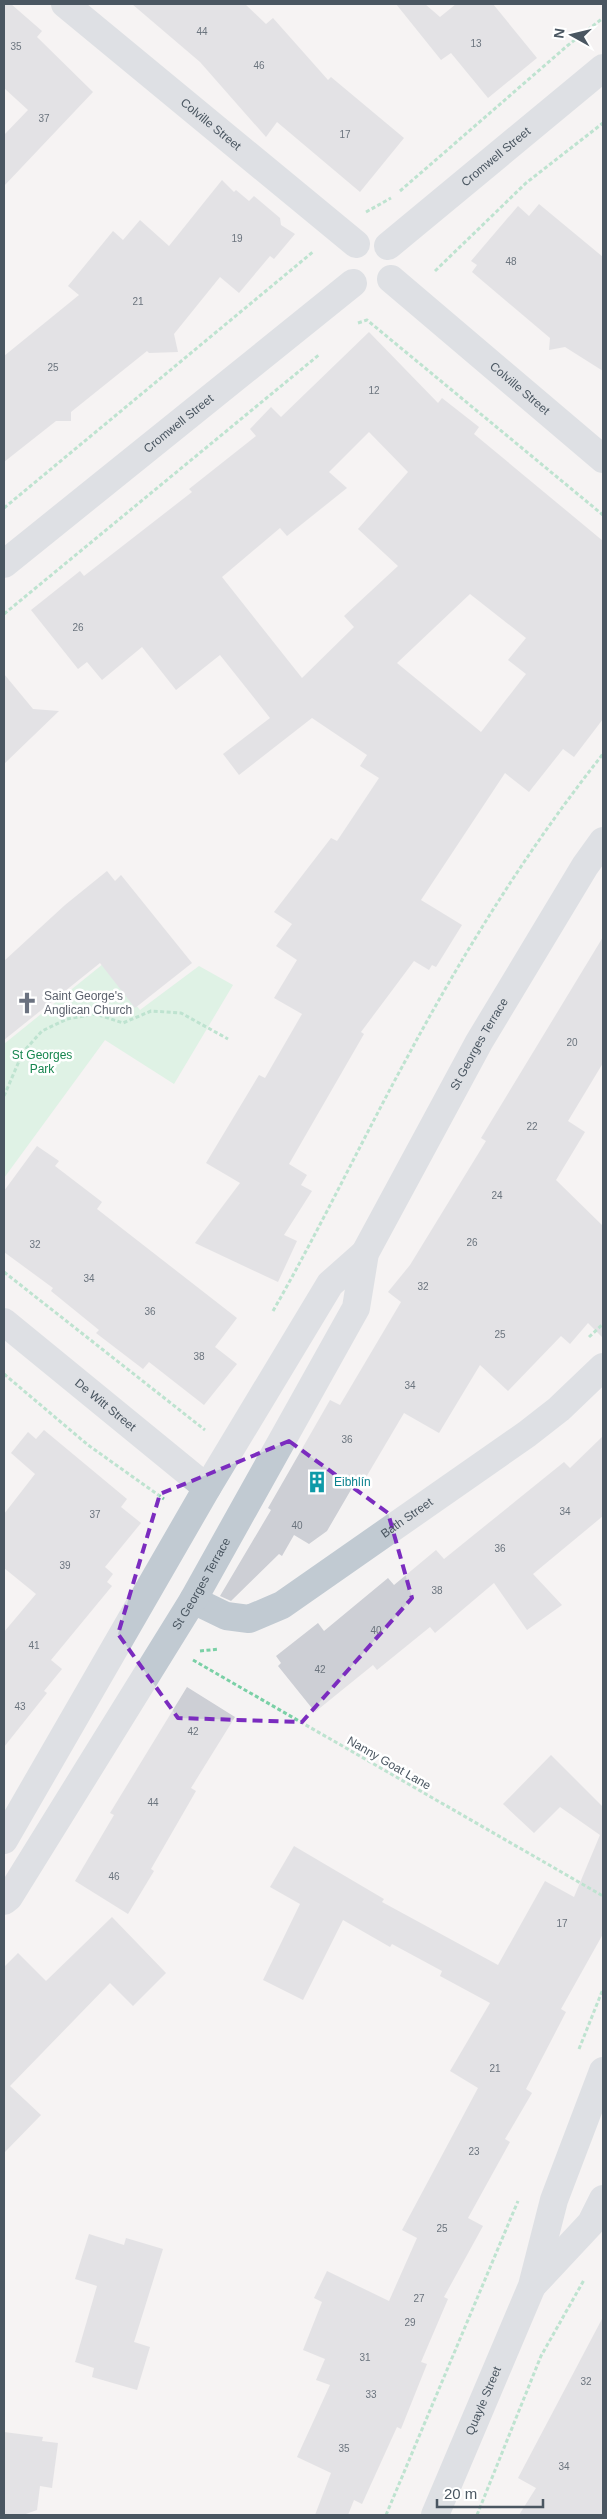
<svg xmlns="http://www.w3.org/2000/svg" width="607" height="2519" font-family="Helvetica,sans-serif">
	<rect width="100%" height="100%" fill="#f5f3f3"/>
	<polygon fill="#c3f1d5" points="103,964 140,1010 199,966 233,985 174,1084 105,1040 4,1178 4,1044"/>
	<g fill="#cdcfd5" fill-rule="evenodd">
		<polygon points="4,4 11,4 42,31 37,37 93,92 4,186 4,135 28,110 4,88"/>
		<polygon points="132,4 245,4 266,24 273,18 328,80 331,77 404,138 360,192 277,122 266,137 200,62"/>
		<polygon points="396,4 425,4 440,17 456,4 493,4 537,58 488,98 451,53 441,60"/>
		<polygon points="222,180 234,192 236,190 249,201 254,196 280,218 281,225 295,234 274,259 270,256 239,293 220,277 174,334 178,352 149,353 147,351 71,412 71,421 56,421 4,462 4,356 79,295 68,286 113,231 123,240 140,220 169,246"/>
		<polygon points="539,204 603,257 603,371 565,347 549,350 550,338 472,272 477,265 471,261 518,206 529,216"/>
		<path d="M369,332L438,403L442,398L479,427L474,434L603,541V719L574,757L563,749L529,792L505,773L421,900L462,925L436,967L432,965L429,970L414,961L361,1032L364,1034L289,1164L307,1175L301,1185L312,1191L284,1235L297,1241L278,1282L195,1243L240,1183L206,1163L259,1075L265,1078L302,1014L274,998L297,960L276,946L292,924L274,912L331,838L337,841L379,778L360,766L367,755L312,718L239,775L223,754L270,718L220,655L176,690L142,647L102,680L87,662L78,669L31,610L80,571L84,576L192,492L189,489L256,436L250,429L271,407L281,417ZM369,432L408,472L358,529L398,566L344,616L354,627L302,678L222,577L280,528L287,536L347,488L329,472ZM470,594L526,638L508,660L526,674L481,732L397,663Z"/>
		<polygon points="4,674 33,709 59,711 4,764"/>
		<polygon points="107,871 115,881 121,875 192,963 135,1008 100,963 4,1040 4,961 65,905"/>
		<polygon points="603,937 603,1063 568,1121 585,1132 556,1180 603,1226 603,1338 588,1323 570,1344 561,1336 508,1391 480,1365 439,1433 404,1413 365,1479 359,1476 327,1531 309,1544 294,1535 282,1556 279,1554 231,1601 220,1596 271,1510 268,1508 330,1400 340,1405 401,1302 388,1292 410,1265 486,1141 481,1138"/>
		<polygon points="37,1146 59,1161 55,1166 102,1202 97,1209 237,1318 215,1347 237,1364 204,1405 149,1362 143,1369 96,1333 99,1330 51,1291 53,1288 4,1252 4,1191"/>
		<polygon points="44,1430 127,1499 121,1507 141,1523 105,1567 113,1574 107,1582 112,1586 51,1660 62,1669 44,1691 47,1693 4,1747 4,1632 36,1594 4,1568 4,1514 35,1474 11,1453 28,1432 36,1439"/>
		<polygon points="603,1436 603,1516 533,1574 562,1605 527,1630 494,1583 435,1633 430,1627 377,1670 373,1665 315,1712 278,1666 281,1663 276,1656 318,1623 324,1631 388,1578 394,1585 436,1550 444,1559 564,1462 570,1468"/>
		<polygon points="187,1687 235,1717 191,1788 196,1791 151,1869 154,1871 128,1914 75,1881 114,1815 110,1813"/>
		<polygon points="551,1755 603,1807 603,1934 561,2009 566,2012 526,2089 532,2093 505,2139 510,2142 468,2218 483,2226 444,2297 448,2299 421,2362 427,2364 401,2429 397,2427 362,2504 354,2500 348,2515 315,2515 331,2473 297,2457 330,2385 316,2380 325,2359 303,2350 322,2302 314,2298 327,2271 389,2301 417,2238 402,2230 478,2088 450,2071 490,2003 440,1976 442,1971 392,1944 390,1947 343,1920 303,2000 263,1980 300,1904 270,1887 294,1846 384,1899 382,1902 498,1965 545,1881 574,1897 600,1835 560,1807 534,1833 503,1804"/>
		<polygon points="112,1917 166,1973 133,2006 110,1983 10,2086 41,2115 4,2153 4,1967 18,1953 46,1981"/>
		<polygon points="89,2234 124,2245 126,2238 163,2249 134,2342 150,2347 137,2390 92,2377 94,2368 75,2362 97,2286 75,2279"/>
		<polygon points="603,2317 603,2515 519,2515 536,2488 518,2478"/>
		<polygon points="4,2432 43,2437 42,2441 58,2443 52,2488 40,2486 37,2510 23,2515 4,2515"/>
	</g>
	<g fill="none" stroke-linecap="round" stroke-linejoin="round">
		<g stroke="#7ad0a6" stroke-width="3" stroke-dasharray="4 2.5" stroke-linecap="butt">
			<polyline points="400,191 567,46 603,18"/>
			<polyline points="366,212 391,198"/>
			<polyline points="435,271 526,183 603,123"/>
			<polyline points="358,323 367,320 603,515"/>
			<polyline points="4,508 314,251"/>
			<polyline points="4,614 320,354"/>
			<polyline points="4,1096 23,1052 42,1031 67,1019 96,1014 123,1023 151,1011 181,1013 228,1039"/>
			<polyline points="4,1272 205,1430"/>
			<path d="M273,1311C321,1227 362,1140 409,1054C465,950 529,847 603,754"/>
			<polyline points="589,1337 603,1324"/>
			<polyline points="4,1374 88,1445 164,1499"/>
			<polyline points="200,1651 219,1649"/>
			<polyline points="193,1660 603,1896"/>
			<polyline points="579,2049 603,1989"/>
			<polyline points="386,2515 518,2201"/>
			<polyline points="477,2515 541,2356 584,2280"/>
		</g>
		<g stroke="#c1cad2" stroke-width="28">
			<path id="s1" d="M65,4L356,244"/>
			<path id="s2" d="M388,246L603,68"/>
			<path id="s3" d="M391,279L603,459"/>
			<path id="s4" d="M4,564L353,283"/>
			<path id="s5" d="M4,1322L207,1488"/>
			<path id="s6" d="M193,1600L226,1616L249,1619L282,1605L527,1434L559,1409L603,1367"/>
			<polyline points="4,1840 207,1488 330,1284 365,1253"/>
			<path id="s7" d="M4,1901L9,1897L193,1600L356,1308L365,1253L479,1042L585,866L603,841"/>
			<polyline points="533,2285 591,2223 603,2199"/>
			<path id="s8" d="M435,2515L532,2286L554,2200L603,2071"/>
		</g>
	</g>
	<path d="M0 0H607V2519H0ZM289,1441L388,1513L412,1598L302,1722L178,1718L118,1634L160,1494Z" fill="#f5f3f3" fill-opacity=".55" fill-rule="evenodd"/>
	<path fill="none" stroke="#7b2cbf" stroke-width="4" stroke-dasharray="10 6" stroke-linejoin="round" d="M289,1441L388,1513L412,1598L302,1722L178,1718L118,1634L160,1494Z"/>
	<defs>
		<g id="church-bare" transform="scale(1.725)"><path d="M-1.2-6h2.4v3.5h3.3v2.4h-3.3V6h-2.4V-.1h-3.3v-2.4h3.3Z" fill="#6b7280" stroke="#fff" stroke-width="2.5" paint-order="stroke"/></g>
		<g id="building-bare" transform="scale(1.725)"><path d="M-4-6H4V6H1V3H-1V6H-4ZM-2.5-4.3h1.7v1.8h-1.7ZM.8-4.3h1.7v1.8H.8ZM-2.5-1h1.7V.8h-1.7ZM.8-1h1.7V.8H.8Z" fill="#0f9aa8" stroke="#fff" stroke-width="2.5" paint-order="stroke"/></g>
	</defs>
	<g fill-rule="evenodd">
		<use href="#church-bare" x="27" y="1003"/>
		<use href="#building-bare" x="317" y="1482"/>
	</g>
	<g text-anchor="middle" stroke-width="5" stroke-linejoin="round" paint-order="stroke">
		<g font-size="10" fill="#6b747e">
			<text x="202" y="35">44</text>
			<text x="476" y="47">13</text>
			<text x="16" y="50">35</text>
			<text x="259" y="69">46</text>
			<text x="44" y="122">37</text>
			<text x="345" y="138">17</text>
			<text x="237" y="242">19</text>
			<text x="511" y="265">48</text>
			<text x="138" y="305">21</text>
			<text x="53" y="371">25</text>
			<text x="374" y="394">12</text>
			<text x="78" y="631">26</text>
			<text x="572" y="1046">20</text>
			<text x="532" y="1130">22</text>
			<text x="497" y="1199">24</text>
			<text x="472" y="1246">26</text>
			<text x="35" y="1248">32</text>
			<text x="89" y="1282">34</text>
			<text x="423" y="1290">32</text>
			<text x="150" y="1315">36</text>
			<text x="500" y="1338">25</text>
			<text x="199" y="1360">38</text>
			<text x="410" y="1389">34</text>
			<text x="347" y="1443">36</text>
			<text x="565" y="1515">34</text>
			<text x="95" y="1518">37</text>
			<text x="297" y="1529">40</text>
			<text x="500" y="1552">36</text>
			<text x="65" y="1569">39</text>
			<text x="437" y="1594">38</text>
			<text x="376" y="1634">40</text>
			<text x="34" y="1649">41</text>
			<text x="320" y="1673">42</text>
			<text x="20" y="1710">43</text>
			<text x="193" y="1735">42</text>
			<text x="153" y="1806">44</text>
			<text x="114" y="1880">46</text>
			<text x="562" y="1927">17</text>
			<text x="495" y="2072">21</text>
			<text x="474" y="2155">23</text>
			<text x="442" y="2232">25</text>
			<text x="419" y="2302">27</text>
			<text x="410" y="2326">29</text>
			<text x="365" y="2361">31</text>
			<text x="586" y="2385">32</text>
			<text x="371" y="2398">33</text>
			<text x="344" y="2452">35</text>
			<text x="564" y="2470">34</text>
		</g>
		<g font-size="12" fill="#4a5661" stroke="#fff">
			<text dy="4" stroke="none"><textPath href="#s1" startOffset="189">Colville Street</textPath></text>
			<text dy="4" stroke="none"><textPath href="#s2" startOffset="140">Cromwell Street</textPath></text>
			<text dy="4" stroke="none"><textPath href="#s3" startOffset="169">Colville Street</textPath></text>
			<text dy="4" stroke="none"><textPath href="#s4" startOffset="224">Cromwell Street</textPath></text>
			<text dy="4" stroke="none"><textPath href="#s7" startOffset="984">St Georges Terrace</textPath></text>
			<text dy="4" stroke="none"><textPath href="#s5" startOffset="131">De Witt Street</textPath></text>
			<text dy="4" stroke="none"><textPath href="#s6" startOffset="248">Bath Street</textPath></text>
			<text dy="4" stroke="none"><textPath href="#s7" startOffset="374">St Georges Terrace</textPath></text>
			<text transform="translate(389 1763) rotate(30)" y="4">Nanny Goat Lane</text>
			<text dy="4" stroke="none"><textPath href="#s8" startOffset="124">Quayle Street</textPath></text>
		</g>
		<g font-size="12" fill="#5b616d" stroke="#fff" text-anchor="start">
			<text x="44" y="1000">Saint George's<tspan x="44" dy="14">Anglican Church</tspan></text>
		</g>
		<g font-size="12" fill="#17864f" stroke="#fff">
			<text x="42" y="1059">St Georges<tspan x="42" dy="14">Park</tspan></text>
		</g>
		<g font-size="12" fill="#0d838f" stroke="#fff" text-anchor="start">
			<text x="334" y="1486">Eibhlín</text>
		</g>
	</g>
	<rect width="607" height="2519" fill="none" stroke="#4a5661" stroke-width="10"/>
	<g transform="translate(572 35) rotate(278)" stroke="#ffffff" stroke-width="4" paint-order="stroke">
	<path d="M0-4L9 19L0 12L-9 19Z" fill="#4a5661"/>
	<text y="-8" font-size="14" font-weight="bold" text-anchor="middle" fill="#4a5661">N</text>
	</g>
	<path d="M437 2499v8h106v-8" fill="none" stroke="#4a5661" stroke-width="2.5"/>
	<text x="444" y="2499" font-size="15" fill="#4a5661" stroke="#ffffff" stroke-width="4" paint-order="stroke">20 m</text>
</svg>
